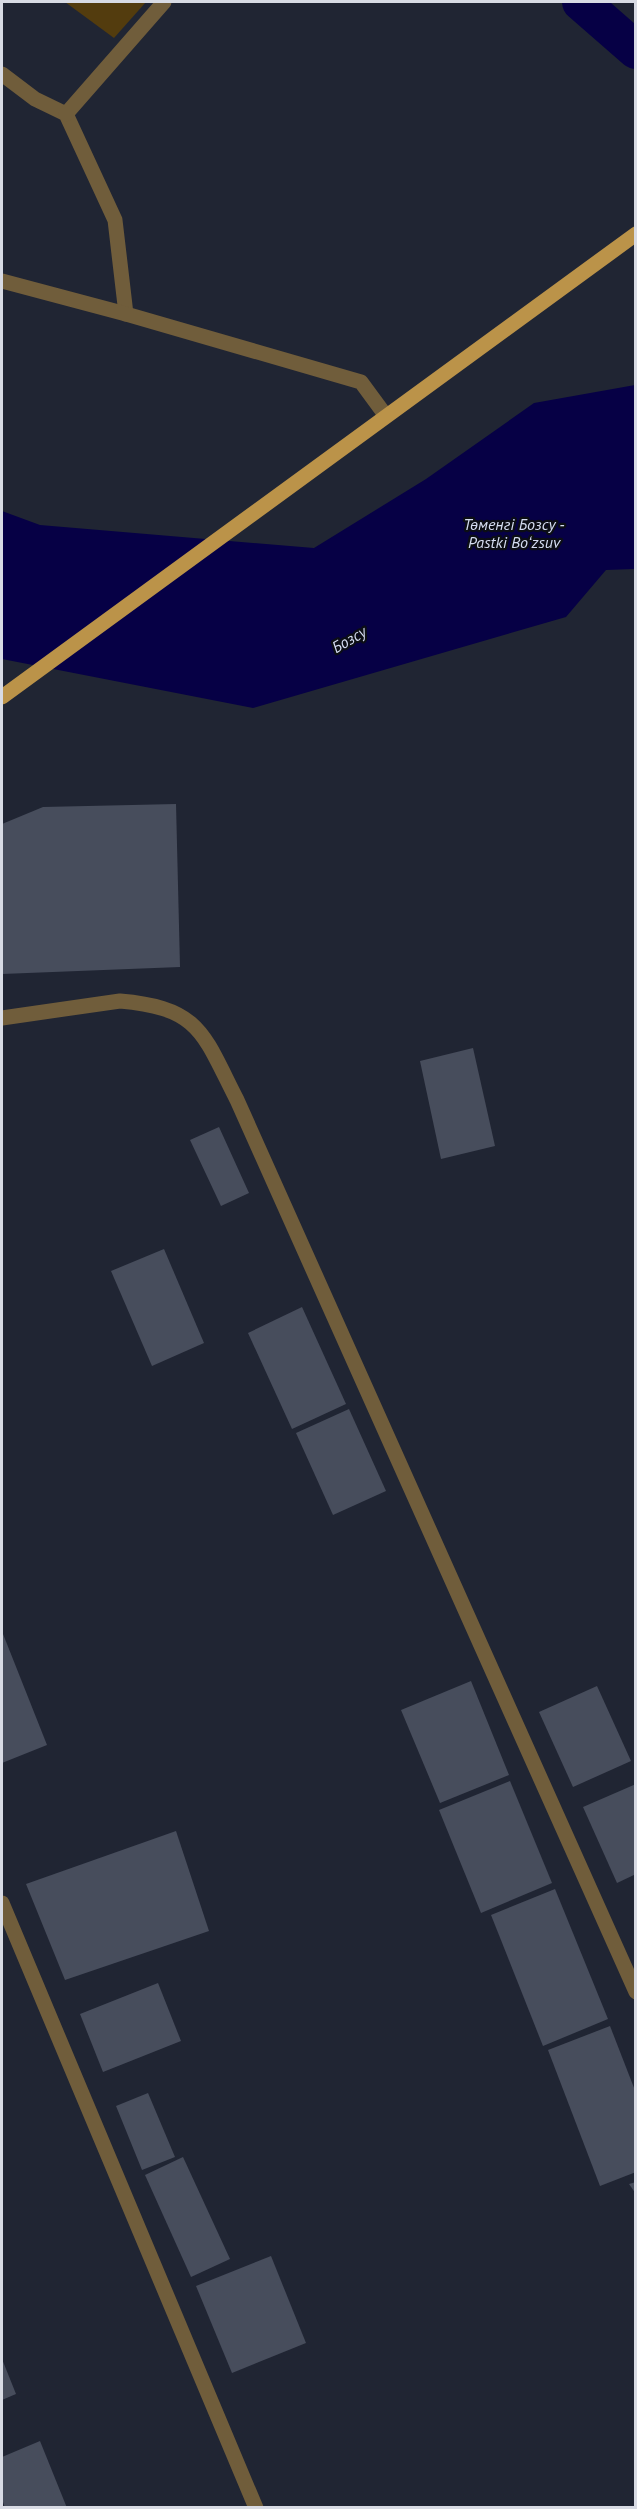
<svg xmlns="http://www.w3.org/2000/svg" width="637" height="2509" font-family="'PT Sans',sans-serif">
	<rect width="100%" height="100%" fill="#202533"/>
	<polygon fill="#533c0e" points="65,2 146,2 114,38"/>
	<polygon fill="#060045" points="635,385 635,569 606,570 566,617 253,708 2,659 2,511 40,525 314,548 426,479 534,403"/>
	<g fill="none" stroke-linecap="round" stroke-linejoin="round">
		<polyline stroke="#060045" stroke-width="38" points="581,2 636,50"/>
	</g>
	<g fill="#474d5c">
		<polygon points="176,804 180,967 2,974 2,824 43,807"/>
		<polygon points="473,1048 495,1146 441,1159 420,1061"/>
		<polygon points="219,1127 249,1193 221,1206 190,1140"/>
		<polygon points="164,1249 204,1343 152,1366 111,1271"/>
		<polygon points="302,1307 346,1404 292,1429 248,1333"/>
		<polygon points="349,1409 386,1491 333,1515 296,1433"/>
		<polygon points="3,1634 47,1745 2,1763 2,1635"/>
		<polygon points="471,1681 509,1775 440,1803 401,1710"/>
		<polygon points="597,1686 631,1761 573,1787 539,1712"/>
		<polygon points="510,1781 552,1883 481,1913 439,1810"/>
		<polygon points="636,1784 636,1874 617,1883 583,1807"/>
		<polygon points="176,1831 209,1931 65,1980 26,1884"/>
		<polygon points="555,1889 608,2019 543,2046 491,1915"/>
		<polygon points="158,1983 181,2041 103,2072 80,2014"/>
		<polygon points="610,2026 636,2093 636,2172 600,2186 548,2050"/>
		<polygon points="148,2093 175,2157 142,2170 116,2106"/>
		<polygon points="183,2157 230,2259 191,2277 145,2175"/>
		<polygon points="636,2182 636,2194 629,2184"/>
		<polygon points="271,2256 306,2343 232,2373 196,2286"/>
		<polygon points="2,2359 16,2394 2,2400"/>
		<polygon points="40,2441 67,2508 5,2508 2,2499 2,2457"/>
	</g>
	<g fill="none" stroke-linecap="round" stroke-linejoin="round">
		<g stroke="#705d3b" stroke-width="15">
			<polyline points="2,74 35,99 66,114 115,220 126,314"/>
			<polyline points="66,114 164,2"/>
			<polyline points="2,281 126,314 361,382 386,416"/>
			<path d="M2,1018L120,1001C201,1008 203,1034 237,1100L636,1992"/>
			<polyline points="2,1903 256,2508"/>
		</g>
		<polyline stroke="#bb9349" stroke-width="15" points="2,697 636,234"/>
	</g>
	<g text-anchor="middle" stroke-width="4.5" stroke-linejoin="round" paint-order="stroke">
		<g font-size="16" font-style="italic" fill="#d4dcf1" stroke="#0c0e15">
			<text x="514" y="530">Төменгі Бозсу -<tspan x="514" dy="18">Pastki Boʻzsuv</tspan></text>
			<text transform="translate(349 639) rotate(-30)" y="6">Бозсу</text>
		</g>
	</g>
	<rect width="637" height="2509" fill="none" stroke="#d8dbe4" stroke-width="6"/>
</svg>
